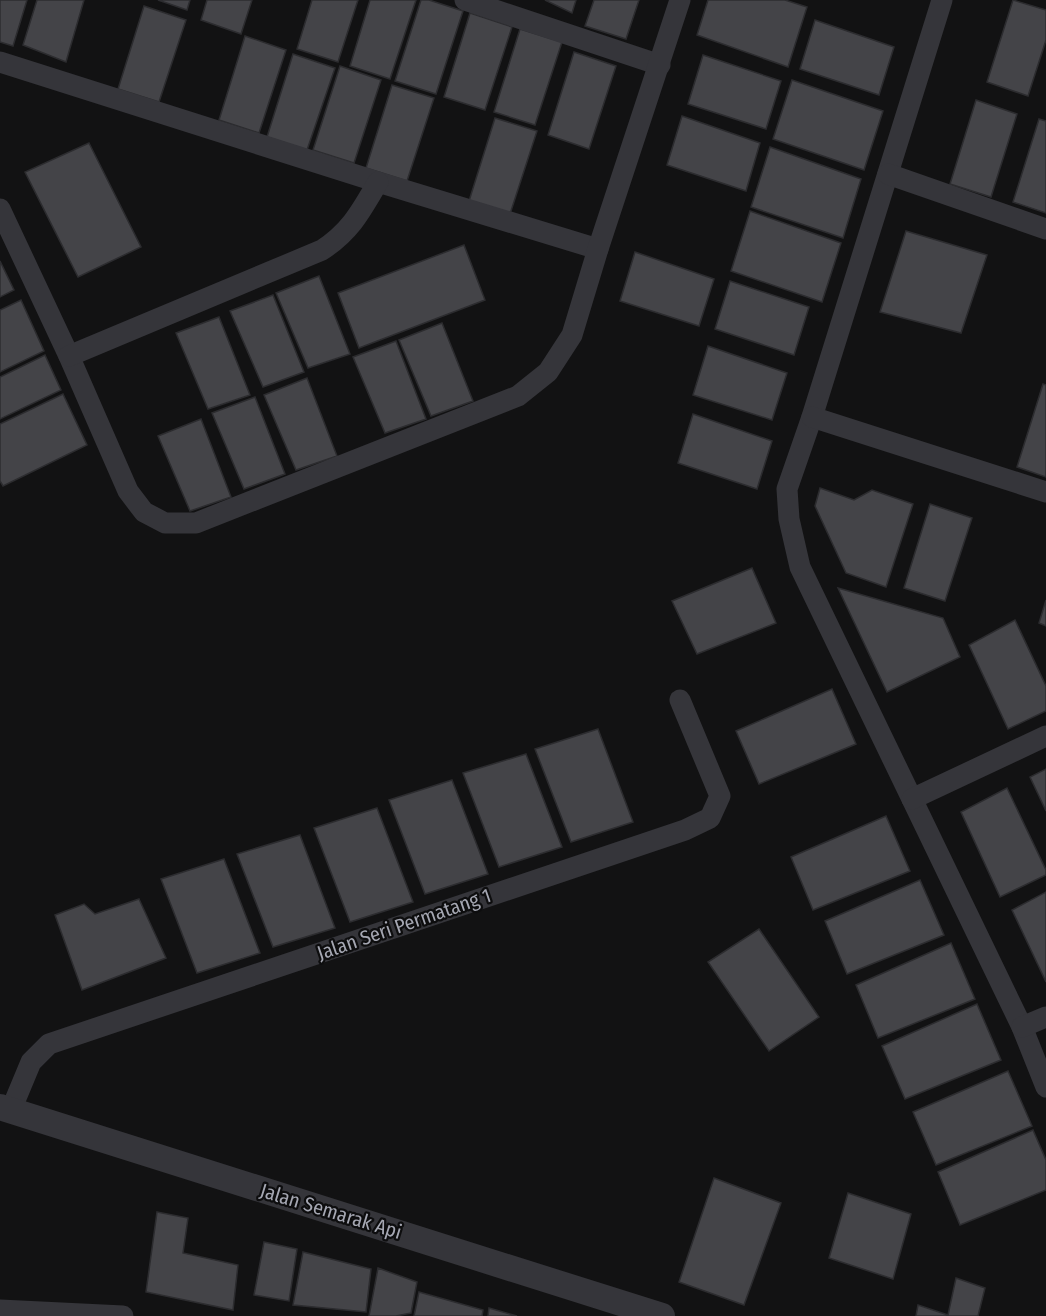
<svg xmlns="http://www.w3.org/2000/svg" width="1046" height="1316" font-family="'Fira Sans Condensed',sans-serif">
	<rect width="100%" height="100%" fill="#121213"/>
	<g fill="#444448" stroke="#2c2c2f" stroke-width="1.5">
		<polygon points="0,0 27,0 13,46 0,42"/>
		<polygon points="37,0 84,0 66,62 23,45"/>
		<polygon points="158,0 190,0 187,10"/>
		<polygon points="207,0 252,0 241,34 201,20"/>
		<polygon points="312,0 358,0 338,62 297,49"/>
		<polygon points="370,0 416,0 390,79 350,66"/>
		<polygon points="421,0 429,0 463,11 436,94 395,81"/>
		<polygon points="545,0 576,0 572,13"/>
		<polygon points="594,0 639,0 626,39 585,26"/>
		<polygon points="708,0 785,0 807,7 788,67 697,35"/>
		<polygon points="1013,0 1046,10 1046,40 1028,96 987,82"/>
		<polygon points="144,6 186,20 159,102 118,89"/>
		<polygon points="470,13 512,27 485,110 444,97"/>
		<polygon points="815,20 894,47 879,95 800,69"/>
		<polygon points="520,29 562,42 535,125 494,112"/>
		<polygon points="245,36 286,50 259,133 219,120"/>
		<polygon points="574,52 616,66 589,149 548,135"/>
		<polygon points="293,54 335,68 307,150 267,137"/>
		<polygon points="703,55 781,81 766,129 688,104"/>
		<polygon points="340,66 381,80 354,163 313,150"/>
		<polygon points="792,80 883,111 864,170 773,139"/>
		<polygon points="392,85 434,98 407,181 366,168"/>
		<polygon points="976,100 1017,114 991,197 950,184"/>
		<polygon points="682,116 760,143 746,191 667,165"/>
		<polygon points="495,118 537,131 510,214 469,201"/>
		<polygon points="1039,119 1046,121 1046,213 1013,202"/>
		<polygon points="89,143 141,247 78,277 25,172"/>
		<polygon points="770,147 861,179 843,238 751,207"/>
		<polygon points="750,211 841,243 822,302 731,271"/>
		<polygon points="906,231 987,255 961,333 880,312"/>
		<polygon points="464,245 485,300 359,348 338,293"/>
		<polygon points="635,252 714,279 699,326 620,301"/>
		<polygon points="0,261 14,290 0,297"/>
		<polygon points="319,276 350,354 308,368 276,293"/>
		<polygon points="730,281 809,307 794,355 715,329"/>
		<polygon points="273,295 304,372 263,387 230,311"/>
		<polygon points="21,300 44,351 0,372 0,310"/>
		<polygon points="219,317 250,395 208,409 176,333"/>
		<polygon points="442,323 473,401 431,416 399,340"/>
		<polygon points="396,341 426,419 385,433 353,357"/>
		<polygon points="708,346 787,373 772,420 693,395"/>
		<polygon points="45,355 61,390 0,419 0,377"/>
		<polygon points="307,378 337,456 296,470 264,395"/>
		<polygon points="1043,384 1046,385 1046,477 1017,467"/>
		<polygon points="63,394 87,445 3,486 0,481 0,424"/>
		<polygon points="255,397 285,474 244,489 212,413"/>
		<polygon points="693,414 772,441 757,489 678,463"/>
		<polygon points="201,419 231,497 190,511 158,436"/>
		<polygon points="820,488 854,500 872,490 913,504 886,587 846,573 815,506"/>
		<polygon points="930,504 972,518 945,601 904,588"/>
		<polygon points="752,568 776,623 697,654 672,601"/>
		<polygon points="838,588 943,618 960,657 887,692"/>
		<polygon points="1046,600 1046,626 1039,623"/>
		<polygon points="1015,620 1046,686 1046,711 1008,729 969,645"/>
		<polygon points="832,689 856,744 759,784 736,731"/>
		<polygon points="598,729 633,822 571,842 535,749"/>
		<polygon points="526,754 562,847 499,867 463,773"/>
		<polygon points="1046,769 1046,811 1030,777"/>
		<polygon points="452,780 488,874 425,894 389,800"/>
		<polygon points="1007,788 1046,870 1046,875 1000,897 961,812"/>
		<polygon points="377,808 413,902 350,922 314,828"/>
		<polygon points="886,816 910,871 813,910 791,857"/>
		<polygon points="300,835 335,928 273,947 237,854"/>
		<polygon points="224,859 260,953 197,973 161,879"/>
		<polygon points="920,880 944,935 847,974 825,921"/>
		<polygon points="1046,892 1046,982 1012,910"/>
		<polygon points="139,899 166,958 82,990 55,915 84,904 95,914"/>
		<polygon points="759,929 819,1017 769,1051 708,962"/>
		<polygon points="951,943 975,999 878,1038 856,985"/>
		<polygon points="977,1004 1001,1060 905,1099 882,1046"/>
		<polygon points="1008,1071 1032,1126 936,1165 913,1112"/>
		<polygon points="1033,1130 1046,1160 1046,1190 960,1225 938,1172"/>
		<polygon points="714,1178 781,1203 744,1305 679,1282"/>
		<polygon points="848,1193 911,1214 893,1279 829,1258"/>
		<polygon points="157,1212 188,1218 183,1253 238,1265 233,1310 146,1292"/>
		<polygon points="264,1242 297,1249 289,1301 254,1295"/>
		<polygon points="303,1252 371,1269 366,1312 293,1305"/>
		<polygon points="378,1268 417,1282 411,1313 396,1316 369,1316"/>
		<polygon points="956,1278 985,1288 978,1316 916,1316 918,1305 948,1315"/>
		<polygon points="419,1292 483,1310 482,1316 414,1316"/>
		<polygon points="489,1308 517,1316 488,1316"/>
	</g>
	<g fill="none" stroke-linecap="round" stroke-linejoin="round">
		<g stroke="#35353a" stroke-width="21">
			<polyline points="465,0 660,65"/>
			<polyline points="942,0 812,417 787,489 789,519 800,567 1022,1027 1046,1087"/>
			<polyline points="0,62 378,182 598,249"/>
			<polyline points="888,174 1046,229"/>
			<polyline points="0,209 69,356 128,491 144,512 165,523 196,523 518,396 548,372 572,335 598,249 680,0"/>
			<path d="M69,356L322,250C351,231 361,211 378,182"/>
			<polyline points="812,417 1046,492"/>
			<polyline points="912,799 1046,736"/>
			<polyline points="1022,1027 1046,1017"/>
			<polyline points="11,1110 31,1062 49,1044 685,830 710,818 720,796 680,700"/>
			<polyline points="0,1310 123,1316"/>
		</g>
		<polyline stroke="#35353a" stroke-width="26" points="0,1107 662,1316"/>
	</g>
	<g text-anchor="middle" stroke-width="4.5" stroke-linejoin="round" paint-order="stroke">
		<g font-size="20" fill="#a5a7b2" stroke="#0d0d0e">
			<text transform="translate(404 924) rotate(-19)" y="7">Jalan Seri Permatang 1</text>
			<text transform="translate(331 1211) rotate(17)" y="7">Jalan Semarak Api</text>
		</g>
	</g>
</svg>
